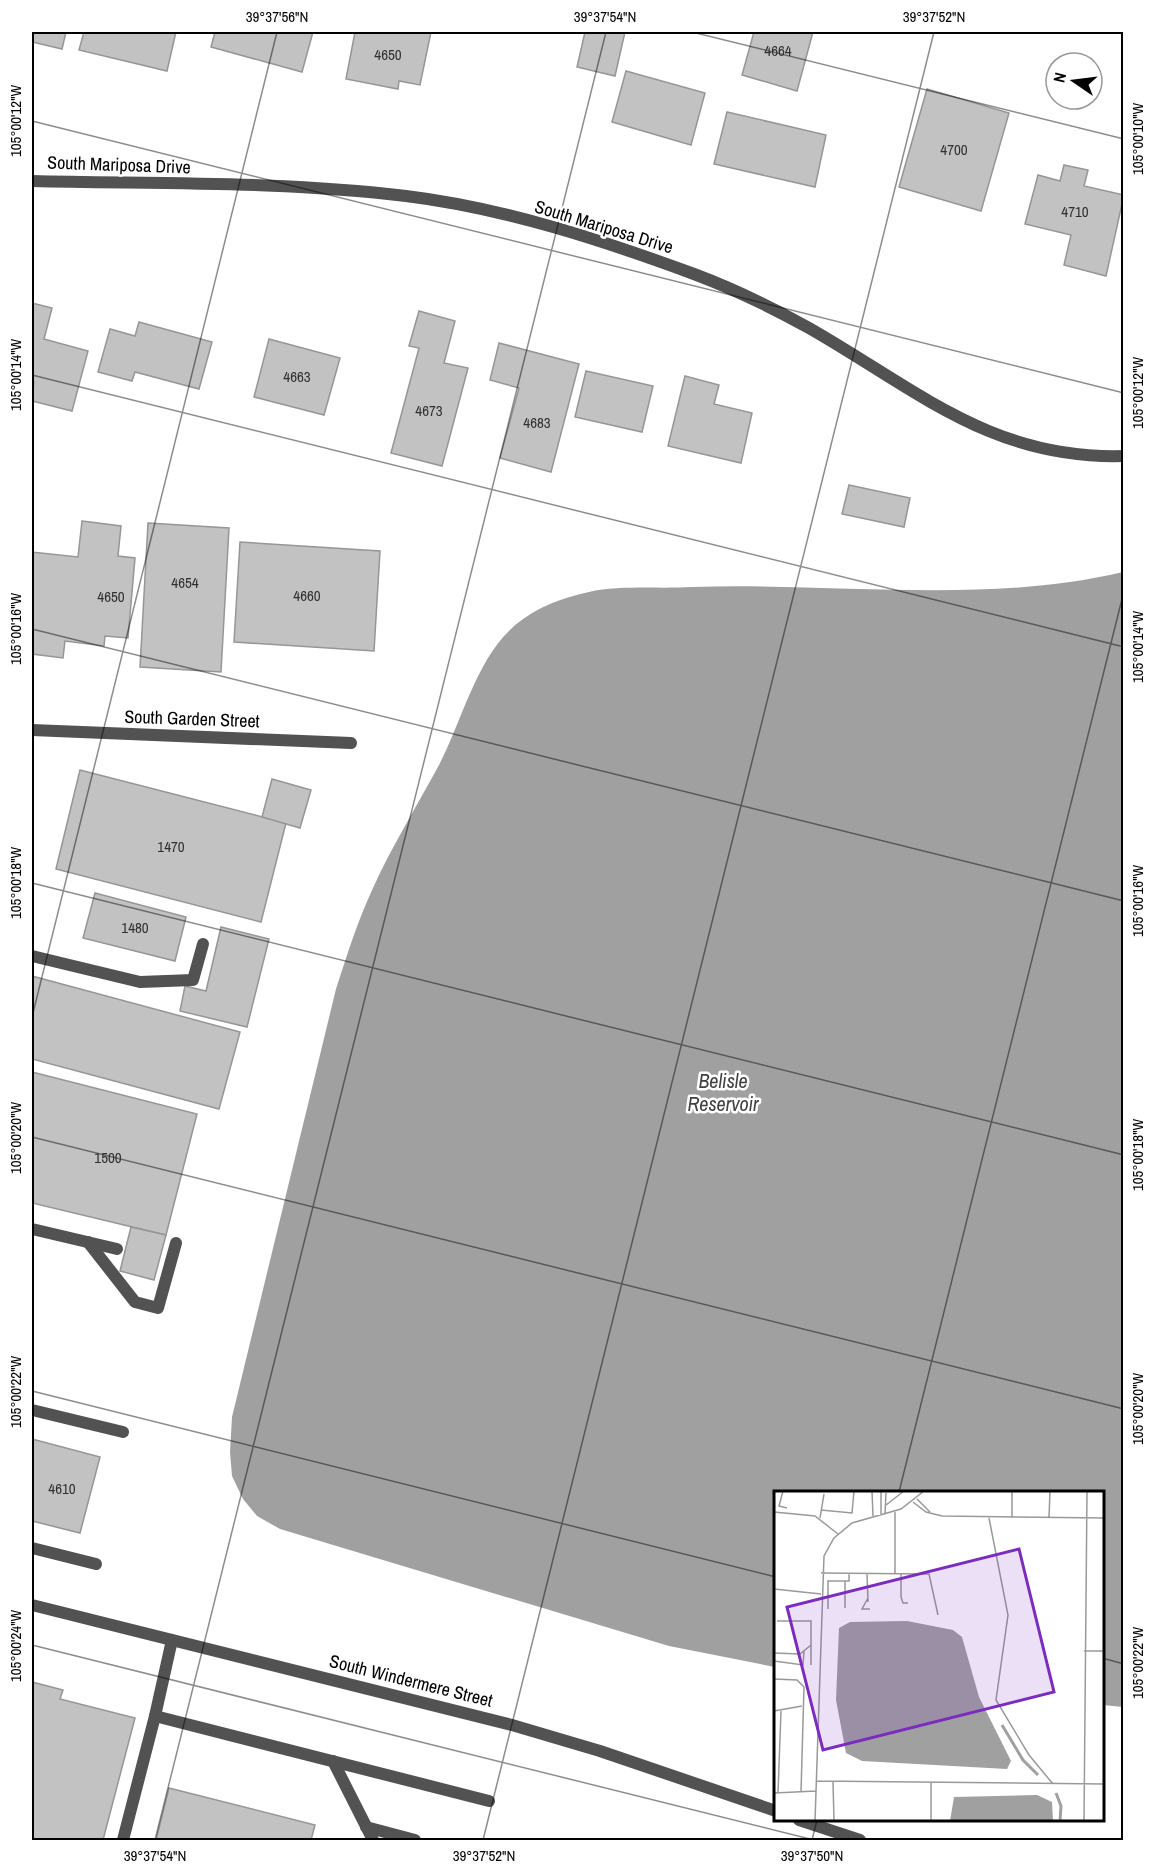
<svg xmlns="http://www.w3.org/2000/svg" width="1155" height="1872" font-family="'Archivo Narrow',sans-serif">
	<rect width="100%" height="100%" fill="#fff"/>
	<path fill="#a0a0a0" d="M1123,572V1707L1103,1705L1102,1492H776L775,1667L669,1646L280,1529L257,1516L243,1499L232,1476L230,1452L232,1417L336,989C347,955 358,920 373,888C392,846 417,806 439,765C461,723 476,661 511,629C532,609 561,598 589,592C619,585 660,589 692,587C834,582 984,605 1123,572Z"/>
	<g fill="#c2c2c2" stroke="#969696" stroke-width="1.5">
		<polygon points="32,32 66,32 62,49 32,42"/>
		<polygon points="84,32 176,32 167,71 79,50"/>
		<polygon points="215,32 313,32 302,72 211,47"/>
		<polygon points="355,32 431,32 420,85 399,81 398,89 346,79"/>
		<polygon points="585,32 625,32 615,76 577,67"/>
		<polygon points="754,32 813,32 797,91 742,75"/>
		<polygon points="626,71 705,93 691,145 612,122"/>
		<polygon points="927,89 1009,113 981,211 899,187"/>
		<polygon points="727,112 826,135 815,187 714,164"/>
		<polygon points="1064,165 1088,170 1084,186 1124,195 1106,276 1064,265 1071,235 1025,224 1038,175 1060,181"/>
		<polygon points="32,303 52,308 44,339 88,351 72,411 32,401 34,382 32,381"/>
		<polygon points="419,311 455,321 444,363 468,368 442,466 391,453 419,348 409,346"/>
		<polygon points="139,322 212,342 199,389 135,372 132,381 98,372 110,329 135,336"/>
		<polygon points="269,339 340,358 324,415 254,397"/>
		<polygon points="499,343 579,364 551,472 500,458 519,388 490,380"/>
		<polygon points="586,371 653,386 642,432 575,417"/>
		<polygon points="685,376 719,385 714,404 752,413 741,463 668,446"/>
		<polygon points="849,485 910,498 904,527 842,514"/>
		<polygon points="82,521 121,526 118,556 135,558 128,638 105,636 104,646 65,641 63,658 32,654 32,552 78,557"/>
		<polygon points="148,523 229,528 221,672 140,667"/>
		<polygon points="240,542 380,551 374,651 234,642"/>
		<polygon points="80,770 286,823 261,922 56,869"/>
		<polygon points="272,779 311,790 300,828 262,817"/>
		<polygon points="95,893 186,917 175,961 83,938"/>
		<polygon points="221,927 269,939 247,1027 180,1011 185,986 206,991"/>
		<polygon points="32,976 240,1032 219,1109 32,1059"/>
		<polygon points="32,1072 197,1114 166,1235 32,1203"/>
		<polygon points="131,1227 166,1235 154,1280 120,1271"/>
		<polygon points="32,1439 100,1457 80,1533 32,1521"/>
		<polygon points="32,1682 63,1690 60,1699 135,1718 103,1840 32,1840"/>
		<polygon points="169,1788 315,1825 311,1840 156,1840"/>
	</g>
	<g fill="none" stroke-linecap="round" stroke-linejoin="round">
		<g stroke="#525252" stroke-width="12">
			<polyline points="32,956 140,982 193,980 203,944"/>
			<polyline points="32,1229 117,1249"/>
			<polyline points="88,1242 135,1302 158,1308 176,1243"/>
			<polyline points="32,1410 123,1432"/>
			<polyline points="32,1548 96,1564"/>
			<polyline points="155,1716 172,1640"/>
			<polyline points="333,1761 373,1840"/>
			<polyline points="366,1827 415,1840"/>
			<polyline points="123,1840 155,1716 489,1801"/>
		</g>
		<g stroke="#525252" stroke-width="12">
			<path d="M32,181C156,184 282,181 406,196C504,208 602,240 694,274C734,289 773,308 809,328C916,389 992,460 1124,456"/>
			<polyline points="32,730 351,743"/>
		</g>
		<g stroke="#525252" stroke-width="12">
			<polyline points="32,1605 512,1725 600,1751 776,1811"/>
			<polyline points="799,1820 860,1840"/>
		</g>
	</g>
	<path fill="none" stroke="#000" stroke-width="1.5" stroke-opacity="0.45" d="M692,32L1124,139M32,121L1124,393M32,375L1124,647M32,629L1124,901M32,883L1124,1155M32,1017L277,32M32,1137L1124,1409M32,1391L776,1577M899,1492L1124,591M32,1645L814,1840M1102,1658L1124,1664M155,1840L606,32M483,1840L934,32M812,1840L817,1820"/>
	<g text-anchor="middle" stroke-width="5" stroke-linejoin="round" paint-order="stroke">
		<g font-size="15" fill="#303030">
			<text x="778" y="56">4664</text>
			<text x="388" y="60">4650</text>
			<text x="954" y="155">4700</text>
			<text x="1075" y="217">4710</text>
			<text x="297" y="382">4663</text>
			<text x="429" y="416">4673</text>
			<text x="537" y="428">4683</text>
			<text x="185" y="588">4654</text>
			<text x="307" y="601">4660</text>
			<text x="111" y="602">4650</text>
			<text x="171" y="852">1470</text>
			<text x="135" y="933">1480</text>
			<text x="108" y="1163">1500</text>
			<text x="62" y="1494">4610</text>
		</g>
		<g font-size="18" fill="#000" stroke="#fff">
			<text transform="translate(119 165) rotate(2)" y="6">South Mariposa Drive</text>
			<text transform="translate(604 227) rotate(17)" y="6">South Mariposa Drive</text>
			<text transform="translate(192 719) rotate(2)" y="6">South Garden Street</text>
			<text transform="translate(411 1681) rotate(14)" y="6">South Windermere Street</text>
		</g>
		<g font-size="20" font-style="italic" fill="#414141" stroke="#fff">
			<text x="723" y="1088">Belisle<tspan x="723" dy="23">Reservoir</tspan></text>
		</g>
	</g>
	<g transform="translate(774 1491)">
		<rect width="330" height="330" fill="#fff"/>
		<path d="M133,130L179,139L188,146L205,206L237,270L233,278L88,270L72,262L62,209L65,137L76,131ZM263,304L278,311L279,330H176L180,306Z" fill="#a0a0a0"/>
		<path fill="none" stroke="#a0a0a0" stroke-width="3" d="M228,234L249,269L264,284M282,302L287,315L286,330"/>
		<path fill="none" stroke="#999" stroke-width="1.5" d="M9,0L5,15L13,17M98,0L99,25M143,8L156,21M139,11L152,21L168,25L330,27M112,14L130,0M47,19L78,22L80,0M0,21L41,25L64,43M111,23L112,2M107,24V0M46,27L50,3M215,27L234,124L222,209L255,264L279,293M238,27V0M275,27L276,0M47,82L155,83L164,124M93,82L94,111M121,82V21M127,82V106L129,112H134M71,90V117M0,98L47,103M94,107L88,118H96M54,118V90H75V82M3,130H37V174M310,160H330M0,162L26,163L37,154M0,170L29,174L30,160M0,188L23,189L30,196L27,301M0,220L28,215M42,290L330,293M59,291L60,330M0,302L42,300M4,302L7,220M41,330L50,65L60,47L78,32L127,18L150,0M157,330V292M310,330L313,0"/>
		<path fill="#7b2cbf" fill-opacity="0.15" stroke="#7b2cbf" stroke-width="3" d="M245,58L280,201L49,259L13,116Z"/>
		<rect width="330" height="330" fill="none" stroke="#000" stroke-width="3"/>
	</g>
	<rect width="1155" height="1872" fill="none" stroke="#ffffff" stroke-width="66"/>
	<g transform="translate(1074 81) rotate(284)"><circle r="28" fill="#ffffff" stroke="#999999" stroke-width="1.5"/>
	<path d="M0-4.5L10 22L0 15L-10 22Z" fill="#000000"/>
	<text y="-9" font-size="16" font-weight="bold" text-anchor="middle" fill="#000000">N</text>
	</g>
	<rect x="33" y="33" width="1089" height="1806" fill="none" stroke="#000" stroke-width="2"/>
	<g font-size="15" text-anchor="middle" fill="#000">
		<text x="277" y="22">39°37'56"N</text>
		<text x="605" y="22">39°37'54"N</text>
		<text x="934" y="22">39°37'52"N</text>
		<text transform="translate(16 121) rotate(-90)" y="5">105°00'12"W</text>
		<text transform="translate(1138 139) rotate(-90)" y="5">105°00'10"W</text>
		<text transform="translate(16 375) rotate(-90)" y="5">105°00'14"W</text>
		<text transform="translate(1138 393) rotate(-90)" y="5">105°00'12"W</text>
		<text transform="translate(16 629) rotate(-90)" y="5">105°00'16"W</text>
		<text transform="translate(1138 647) rotate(-90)" y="5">105°00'14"W</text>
		<text transform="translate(16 883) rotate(-90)" y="5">105°00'18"W</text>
		<text transform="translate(1138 901) rotate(-90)" y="5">105°00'16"W</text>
		<text transform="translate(16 1138) rotate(-90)" y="5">105°00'20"W</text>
		<text transform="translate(1138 1155) rotate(-90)" y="5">105°00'18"W</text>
		<text transform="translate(16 1392) rotate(-90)" y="5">105°00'22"W</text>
		<text transform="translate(1138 1409) rotate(-90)" y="5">105°00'20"W</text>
		<text transform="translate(16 1646) rotate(-90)" y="5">105°00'24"W</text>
		<text transform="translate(1138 1663) rotate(-90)" y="5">105°00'22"W</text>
		<text x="155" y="1861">39°37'54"N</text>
		<text x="484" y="1861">39°37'52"N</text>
		<text x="812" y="1861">39°37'50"N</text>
	</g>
</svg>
